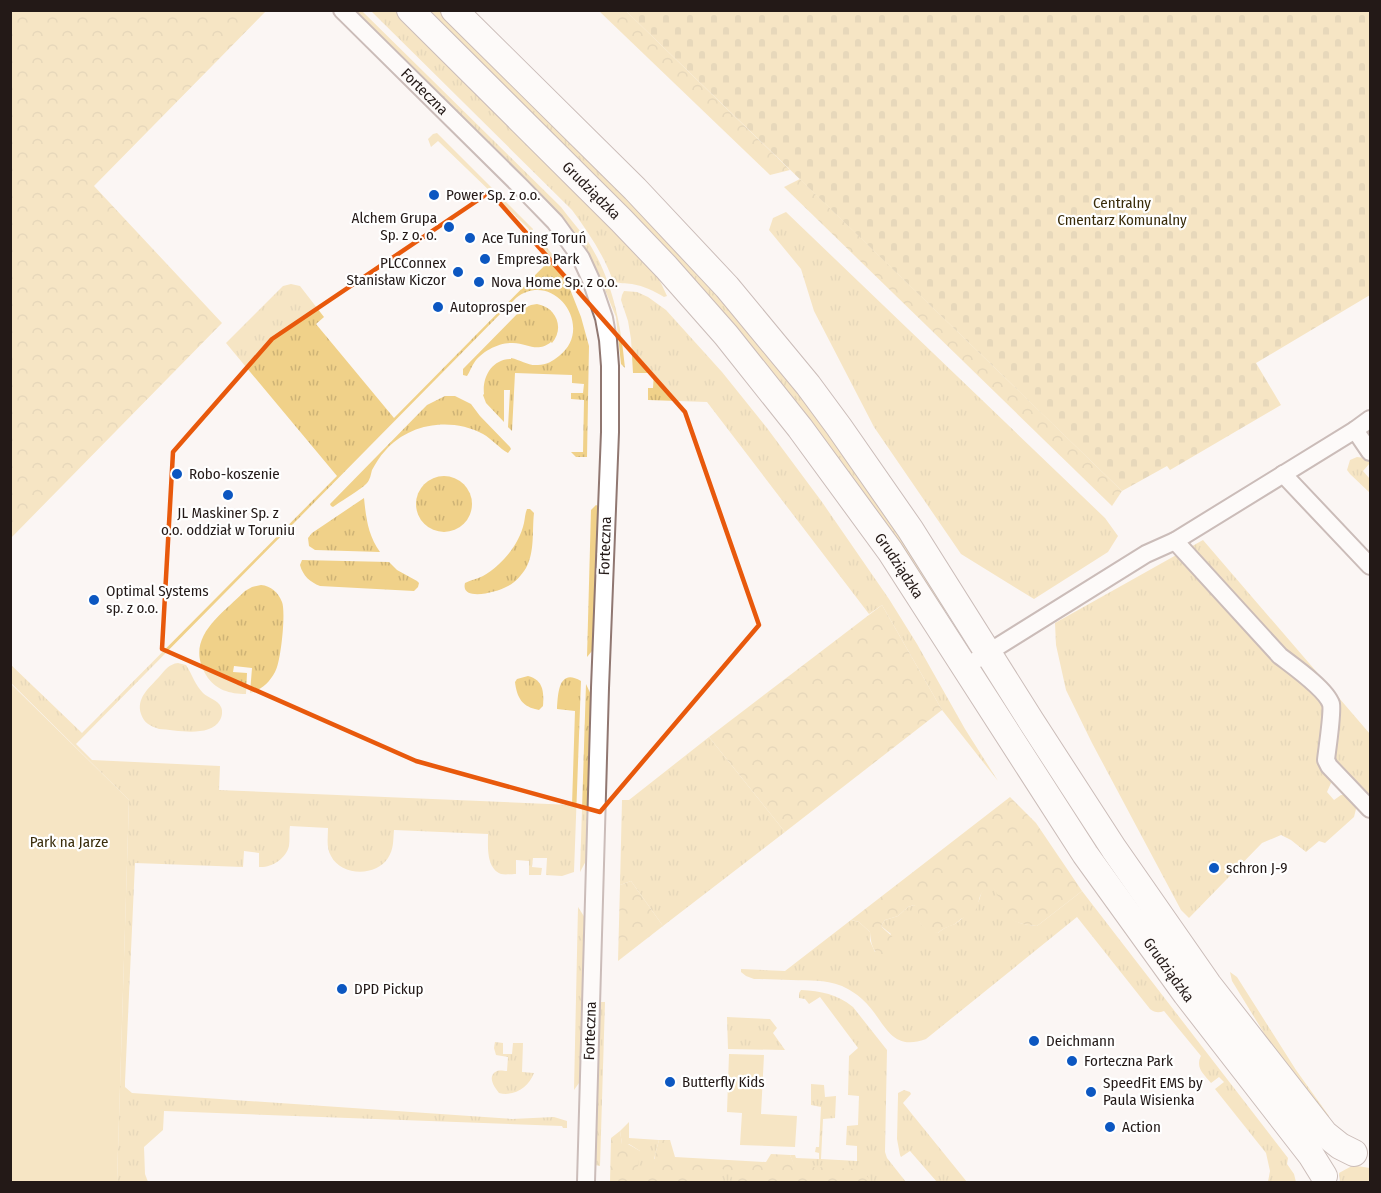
<svg xmlns="http://www.w3.org/2000/svg" width="1381" height="1193" font-family="'Fira Sans Condensed',sans-serif">
	<defs>
		<pattern id="grass-tufts" width="24" height="20" patternUnits="userSpaceOnUse" patternTransform="scale(1.5)"><rect width="24" height="20" fill="#f0d189"/><path d="M3 7l-1-3M5 7V3M7 7l1-3M15 17l-1-3M17 17v-4M19 17l1-3" fill="none" stroke="#ceb376"/></pattern>
		<pattern id="forest-crowns" width="20" height="18" patternUnits="userSpaceOnUse" patternTransform="scale(1.5)"><rect width="20" height="18" fill="#f0d189"/><path d="M2 6a3 3 0 1 1 6 0M12 15a3 3 0 1 1 6 0" fill="none" stroke="#ceb376"/></pattern>
		<pattern id="cemetery-stones" width="16" height="16" patternUnits="userSpaceOnUse" patternTransform="scale(1.5)"><rect width="16" height="16" fill="#f0d189"/><path d="M2 7V4a2 2 0 0 1 4 0v3zM10 15v-3a2 2 0 0 1 4 0v3z" fill="#ceb376"/></pattern>
	</defs>
	<rect width="100%" height="100%" fill="#fbf6f4"/>
	<g fill="url(#grass-tufts)">
		<path d="M354,11H362L561,207C569,218 579,229 587,240C612,278 621,323 625,368L621,364L616,317L605,290L589,255L564,220Z"/>
		<path d="M371,11H399L649,264L661,283L667,296L664,297C654,291 644,286 632,284C625,283 620,284 613,281C604,255 588,232 572,210Z"/>
		<polygon points="424,11 442,11 497,64 719,294 831,433 934,584 947,609 945,612 885,523 803,410 701,289"/>
		<path d="M437,133L533,229L532,231L534,233L535,232L552,254L566,279L581,317L589,346L587,457H576L571,452H583L584,400L571,399V393H583L584,384L572,383V375L515,373L512,431L508,427L510,390H504V422L486,403L483,395L484,394C482,377 492,359 511,359V358C521,360 528,366 538,365C546,365 553,361 559,356C596,327 553,269 516,298L76,744L92,760L220,766L219,790L572,805L575,711L557,709C558,695 558,667 581,681L574,872L562,876L546,875L547,858H533L532,867L542,868L541,875H529V861L516,860V874C512,874 505,875 501,874C486,868 488,846 488,834L394,830C393,840 394,849 388,858C376,877 341,876 331,856C326,848 328,837 328,828L290,826C289,832 290,839 289,846C286,859 271,868 259,867V853L244,851L243,867L135,863L125,1082V1087L132,1093L512,1119L554,1117L567,1121V1128H563L562,1126L164,1111L163,1130L144,1147L145,1174L148,1182H117L129,800L11,683L10,664L82,733L337,476L226,343L283,286L291,284L300,286L324,317L316,324L394,418L550,260L528,228L438,141L431,147L428,139L433,134Z"/>
		<polygon points="786,212 1105,518 1118,536 1108,552 1034,599 961,554 874,427 814,311 801,269 769,230 773,218"/>
		<polygon points="624,291 637,292 648,297 666,310 722,372 767,428 822,502 889,599 917,644 965,729 998,781 942,710 882,605 869,614 707,402 648,400 648,388 653,388 654,373 633,373 631,339 628,321 621,300 622,295"/>
		<path d="M537,304C556,307 565,328 552,343L551,342C536,354 527,342 511,343C498,343 481,352 474,363C471,367 470,372 467,376L463,375V369L522,309L531,305Z"/>
		<path d="M445,396H455L471,404L480,416L510,447L511,449L508,453C499,448 492,439 483,434C451,417 409,423 385,451C380,456 376,463 372,470C371,474 370,480 367,483C363,488 340,502 333,507L331,506L330,504L427,405Z"/>
		<polygon points="1357,457 1365,458 1370,463 1363,471 1370,479 1370,493 1350,474 1347,470 1350,460"/>
		<circle cx="444" cy="504" r="28"/>
		<path d="M364,498C366,518 368,535 380,552L315,550L309,546L308,538L312,533Z"/>
		<polygon points="596,505 598,506 594,642 592,651 587,657 591,510"/>
		<path d="M527,509H530L534,513C532,530 535,552 526,568C521,576 515,583 506,587C498,592 460,602 465,583C471,580 477,579 483,576C502,565 519,545 524,523C525,518 525,514 527,509Z"/>
		<polygon points="1203,540 1370,734 1370,793 1368,793 1333,757 1329,772 1331,783 1327,792 1334,800 1341,795 1347,795 1355,802 1356,809 1354,817 1325,843 1319,841 1306,852 1291,840 1281,835 1262,843 1189,918 1181,910 1092,743 1066,690 1056,645 1055,623"/>
		<path d="M302,560L389,562L397,570L417,581L419,583L418,587L414,591L320,586C310,582 303,576 300,565Z"/>
		<path d="M261,585C271,586 278,592 282,602C286,612 281,662 275,672C269,683 262,689 250,693L252,668L234,666L233,672L247,673L246,694C230,694 215,690 206,675C184,638 221,615 245,591L252,587Z"/>
		<path d="M178,663L186,665C192,674 195,685 203,693C208,698 218,700 221,707C223,711 222,717 220,720C210,738 176,730 159,729C150,726 144,723 141,714C136,698 149,688 159,677C165,670 169,664 178,663Z"/>
		<path d="M528,676C543,680 544,691 543,706L539,710C522,707 517,698 515,682L517,679Z"/>
		<polygon points="586,684 592,697 587,859 580,872"/>
		<polygon points="709,737 785,832 663,926 631,881 620,885 622,800 629,800"/>
		<path d="M991,886C998,891 999,896 1001,903C1005,920 1021,925 1037,926L1082,891L1288,1158L1287,1164L1294,1174L1296,1182H1268L1270,1171L1266,1153L1215,1089L1224,1082L1219,1077L1211,1083C1204,1074 1195,1068 1201,1056L1164,1011C1159,1013 1155,1013 1150,1009L1077,917L926,1039C888,1053 885,1019 862,999C857,994 848,989 842,986C823,979 811,981 791,980C779,980 766,979 754,979L746,976L741,972V969L785,971L851,920L859,922L870,932V941L875,952L891,934L881,926L885,920L898,916L908,907L914,905L918,907C918,924 921,928 938,933C945,927 947,927 955,924C959,922 974,908 977,904C983,896 977,891 991,886Z"/>
		<polygon points="578,907 587,921 581,1076 579,1083 574,1090"/>
		<polygon points="1230,972 1237,977 1296,1070 1329,1116 1329,1120 1294,1082 1232,981"/>
		<path d="M801,990C821,991 837,994 853,1007L887,1050L885,1152L887,1158L906,1182H610L640,1151L629,1144H622L620,1131L629,1122V1138L659,1140L654,1159L794,1165L790,1155H795L796,1158L819,1159V1153L815,1152L816,1147H819L821,1107L811,1105V1084L824,1085L825,1097L836,1096L835,1118L823,1119L821,1159L857,1161V1146L846,1145L847,1126L858,1125L859,1096L848,1095L849,1056L858,1048L820,997L809,1004L805,999L799,998V993Z"/>
		<polygon points="600,1002 605,1002 600,1166 595,1165"/>
		<polygon points="727,1017 770,1019 777,1028 773,1033 785,1050 728,1049"/>
		<path d="M495,1042L503,1043V1054H512L513,1043H523L522,1072L534,1073C529,1087 514,1097 499,1093C495,1088 486,1076 497,1071C500,1070 504,1071 507,1071L508,1057L496,1055L494,1048Z"/>
		<polygon points="904,1090 910,1092 911,1094 903,1103 967,1182 937,1182 910,1151 901,1157 900,1155 897,1139 898,1096 898,1093"/>
		<polygon points="1357,1166 1370,1168 1370,1182 1340,1182 1339,1173 1350,1167"/>
	</g>
	<g fill="url(#forest-crowns)">
		<polygon points="11,10 266,11 94,186 222,323 11,538"/>
		<polygon points="599,11 626,11 790,170 770,175"/>
		<polygon points="800,179 1122,491 1112,506 784,187"/>
		<polygon points="882,605 942,710 785,832 709,737"/>
		<path d="M1010,797L1036,823L1082,891L1037,926C1024,925 1007,922 1002,908C998,899 1000,893 991,887C974,892 983,905 972,914C971,914 964,917 963,918C960,919 958,922 955,924C947,928 946,926 938,933C930,933 920,927 918,918C918,915 918,911 918,908L914,905L908,907L898,916L885,920L881,926C891,937 901,939 897,956C877,961 871,950 870,932L859,922L851,920Z"/>
		<polygon points="631,881 663,926 618,961 620,885"/>
		<polygon points="620,1131 622,1144 628,1144 640,1151 637,1172 649,1174 653,1170 655,1155 659,1140 670,1140 675,1157 766,1162 771,1154 790,1155 795,1166 860,1169 872,1182 737,1182 723,1169 703,1177 699,1182 610,1182 611,1138"/>
	</g>
	<polygon fill="url(#cemetery-stones)" points="626,11 1370,11 1370,295 1256,363 1281,405 1170,470 1167,466 1122,491"/>
	<g fill="#f0d189">
		<polygon points="10,683 129,800 117,1182 11,1182"/>
		<polygon points="729,1054 764,1055 761,1114 797,1116 795,1147 740,1145 742,1113 727,1112"/>
	</g>
	<g fill="none" stroke-linecap="round" stroke-linejoin="round">
		<g stroke="#907771" stroke-width="20">
			<g id="street">
				<path id="s1" d="M342,10L521,187L555,222L581,258L591,280L604,318L608,340L610,366V432L600,688L586,1182"/>
				<polyline points="1355,430 1370,452"/>
				<polyline points="1283,474 1370,566"/>
				<path d="M1175,541L1280,656C1293,666 1326,689 1331,704C1333,712 1327,750 1326,760L1329,766L1370,809"/>
				<polyline points="965,667 1146,554 1175,541 1355,430 1370,419"/>
			</g>
		</g>
		<g stroke="#907771" stroke-width="28">
			<g id="primary">
				<path id="s2" d="M410,10L621,220L666,267L726,335L800,428L890,551L1085,854L1186,994L1311,1155L1324,1176"/>
				<polyline points="454,10 635,189 727,287 808,385 839,427 910,529 1031,721 1114,849 1208,984 1325,1134 1340,1146 1354,1153"/>
			</g>
		</g>
		<use href="#street" stroke="#fff" stroke-width="16"/>
		<use href="#primary" stroke="#fff" stroke-width="26"/>
	</g>
	<path d="M0 0H1381V1193H0ZM490,192L685,412L759,625L600,812L416,761L162,649L173,452L272,339Z" fill="#fbf6f4" fill-opacity=".55" fill-rule="evenodd"/>
	<path fill="none" stroke="#e8590c" stroke-width="4.5" stroke-linejoin="round" d="M490,192L685,412L759,625L600,812L416,761L162,649L173,452L272,339Z"/>
	<g fill="#0c57c1" stroke="#fff" stroke-width="2">
		<circle cx="434" cy="195" r="6"/>
		<circle cx="449" cy="227" r="6"/>
		<circle cx="470" cy="238" r="6"/>
		<circle cx="485" cy="259" r="6"/>
		<circle cx="458" cy="272" r="6"/>
		<circle cx="479" cy="282" r="6"/>
		<circle cx="438" cy="307" r="6"/>
		<circle cx="177" cy="474" r="6"/>
		<circle cx="228" cy="495" r="6"/>
		<circle cx="94" cy="600" r="6"/>
		<circle cx="1214" cy="868" r="6"/>
		<circle cx="342" cy="989" r="6"/>
		<circle cx="1034" cy="1041" r="6"/>
		<circle cx="1072" cy="1061" r="6"/>
		<circle cx="670" cy="1082" r="6"/>
		<circle cx="1091" cy="1092" r="6"/>
		<circle cx="1110" cy="1127" r="6"/>
	</g>
	<g text-anchor="middle" stroke-width="4.5" stroke-linejoin="round" paint-order="stroke">
		<g font-size="15" fill="#231917" stroke="#fff">
			<text dy="5" stroke="none"><textPath href="#s1" startOffset="116">Forteczna</textPath></text>
			<text dy="5" stroke="none"><textPath href="#s2" startOffset="256">Grudziądzka</textPath></text>
			<text transform="translate(605 546) rotate(-88)" y="5">Forteczna</text>
			<text dy="5" stroke="none"><textPath href="#s2" startOffset="742">Grudziądzka</textPath></text>
			<text dy="5" stroke="none"><textPath href="#s2" startOffset="1228">Grudziądzka</textPath></text>
			<text transform="translate(590 1031) rotate(-88)" y="5">Forteczna</text>
		</g>
		<g font-size="15" fill="#231917" stroke="#fff" text-anchor="start">
			<text x="446" y="200">Power Sp. z o.o.</text>
			<text x="437" y="223" text-anchor="end">Alchem Grupa<tspan x="437" dy="17">Sp. z o. o.</tspan></text>
			<text x="482" y="243">Ace Tuning Toruń</text>
			<text x="497" y="264">Empresa Park</text>
			<text x="446" y="268" text-anchor="end">PLCConnex<tspan x="446" dy="17">Stanisław Kiczor</tspan></text>
			<text x="491" y="287">Nova Home Sp. z o.o.</text>
			<text x="450" y="312">Autoprosper</text>
			<text x="189" y="479">Robo-koszenie</text>
			<text x="228" y="518" text-anchor="middle">JL Maskiner Sp. z<tspan x="228" dy="17">o.o. oddział w Toruniu</tspan></text>
			<text x="106" y="596">Optimal Systems<tspan x="106" dy="17">sp. z o.o.</tspan></text>
			<text x="1226" y="873">schron J-9</text>
			<text x="354" y="994">DPD Pickup</text>
			<text x="1046" y="1046">Deichmann</text>
			<text x="1084" y="1066">Forteczna Park</text>
			<text x="682" y="1087">Butterfly Kids</text>
			<text x="1103" y="1088">SpeedFit EMS by<tspan x="1103" dy="17">Paula Wisienka</tspan></text>
			<text x="1122" y="1132">Action</text>
		</g>
		<g font-size="15" fill="#392c0a" stroke="#fff">
			<text x="1122" y="208">Centralny<tspan x="1122" dy="17">Cmentarz Komunalny</tspan></text>
			<text x="69" y="847">Park na Jarze</text>
		</g>
	</g>
	<rect width="1381" height="1193" fill="none" stroke="#231917" stroke-width="24"/>
</svg>
